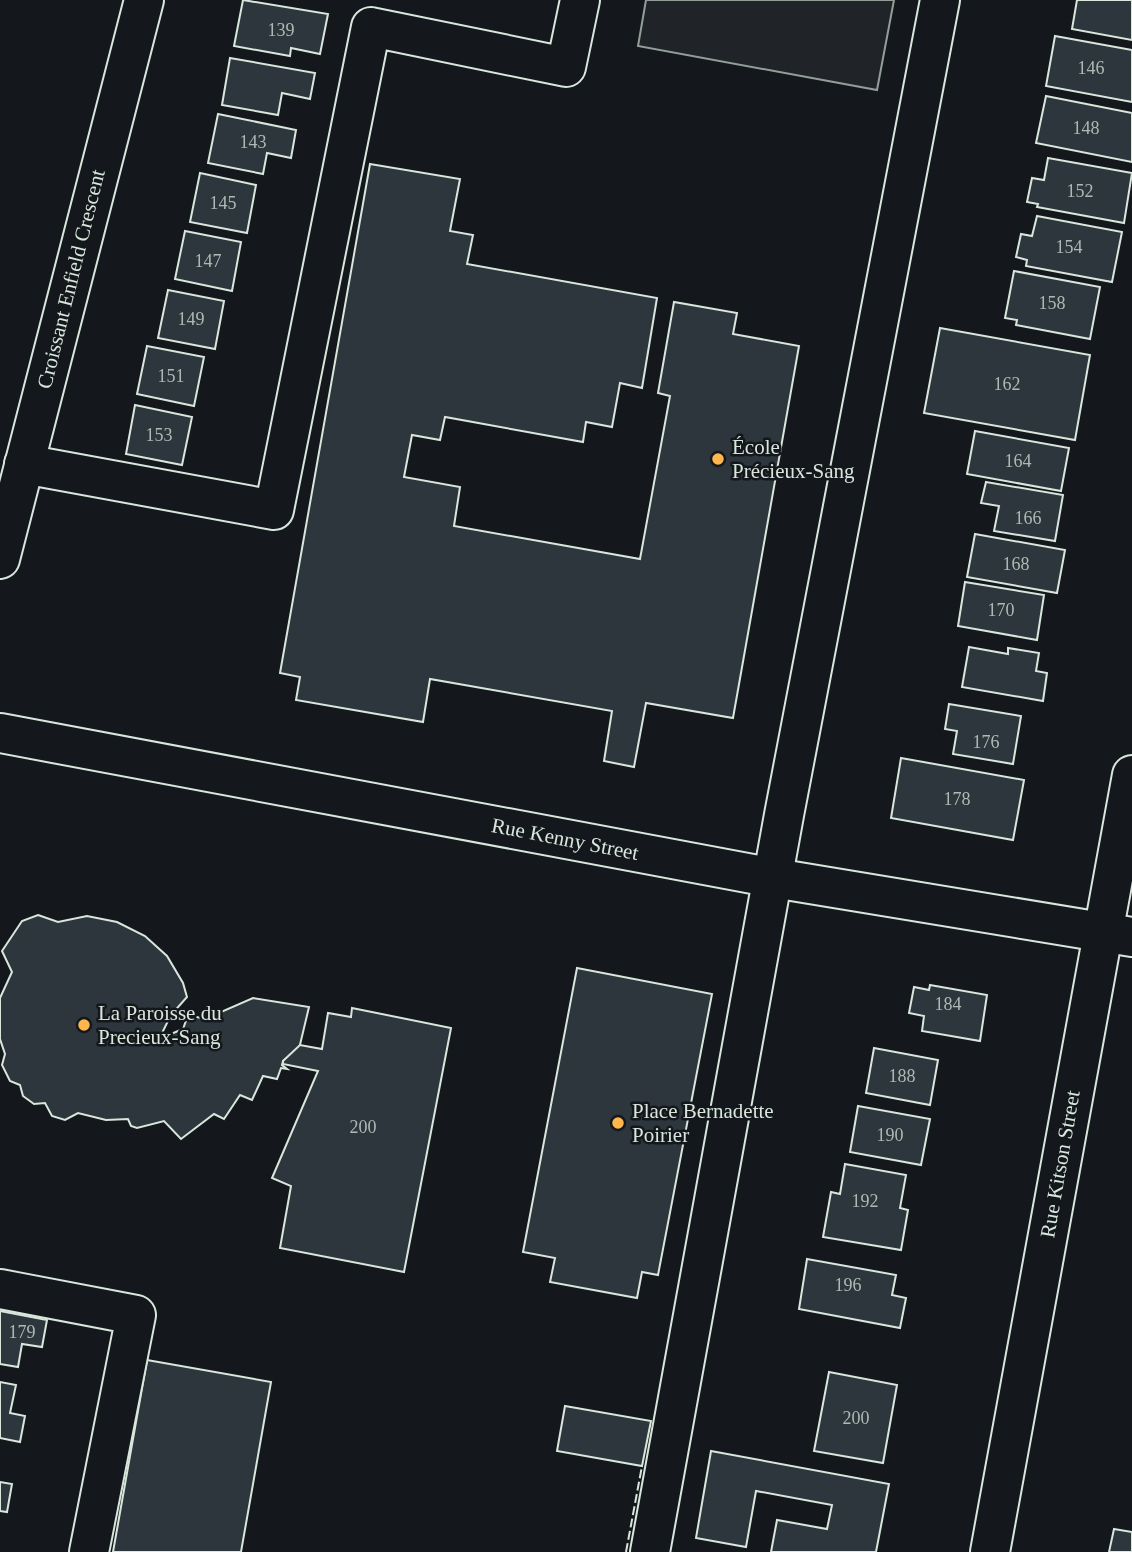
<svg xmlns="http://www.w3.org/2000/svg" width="1132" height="1552" font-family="'Times New Roman',serif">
	<rect width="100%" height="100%" fill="#14181c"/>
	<polygon fill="#202428" stroke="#939e99" stroke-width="2" points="646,0 894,0 877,90 638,46"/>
	<g fill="#2c363c" stroke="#d8e6dc" stroke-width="2">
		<polygon points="243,0 328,14 320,54 291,48 290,56 234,46"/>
		<polygon points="1077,0 1132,0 1132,40 1072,29"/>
		<polygon points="1055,36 1132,50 1132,102 1046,86"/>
		<polygon points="230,58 315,73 310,99 282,93 278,115 222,105"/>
		<polygon points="1046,96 1132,113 1132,162 1036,143"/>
		<polygon points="218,114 296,130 291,158 267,153 263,174 208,163"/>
		<polygon points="1048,158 1132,173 1124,223 1037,207 1038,204 1027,202 1032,178 1044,180"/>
		<polygon points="370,164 460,179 450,231 473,235 467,264 657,298 642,388 620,383 612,427 586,422 583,442 445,417 440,440 412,435 404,477 460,487 454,526 640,559 670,396 658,393 674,302 737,313 733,334 799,346 733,718 646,703 634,767 604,761 612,711 430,679 423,722 296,700 300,677 280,673"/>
		<polygon points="200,173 256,185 247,233 190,222"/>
		<polygon points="1037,216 1122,232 1112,282 1026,266 1027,260 1016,257 1021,234 1032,236"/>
		<polygon points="185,231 241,242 232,291 175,279"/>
		<polygon points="1014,271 1100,287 1090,339 1016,325 1017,320 1005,318"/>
		<polygon points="168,290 224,301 215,349 158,338"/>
		<polygon points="940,328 1090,355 1075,440 924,413"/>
		<polygon points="147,346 204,357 194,406 137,394"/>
		<polygon points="135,405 192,417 182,465 126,454"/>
		<polygon points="975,431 1069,448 1061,491 967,474"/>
		<polygon points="986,482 1063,495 1055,541 994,531 999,506 981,503"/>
		<polygon points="975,534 1065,550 1057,593 967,577"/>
		<polygon points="965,582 1044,595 1037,640 958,626"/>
		<polygon points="969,647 1008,654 1008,648 1039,653 1036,671 1047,673 1043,701 962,687"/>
		<polygon points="949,704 1021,716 1013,764 953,754 957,731 945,729"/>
		<polygon points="901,758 1024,780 1013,840 891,818"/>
		<polygon points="38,915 58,922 87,916 117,922 145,936 167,956 183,983 187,997 171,1015 159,1039 183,1029 188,1015 205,1019 253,998 309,1007 299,1049 283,1061 282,1065 287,1069 281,1068 277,1079 263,1076 252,1100 240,1095 224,1119 214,1114 181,1139 164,1121 137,1128 131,1126 128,1119 106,1120 78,1113 65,1120 52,1116 45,1103 34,1104 23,1096 20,1085 10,1081 2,1065 5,1054 0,1039 0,998 12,972 2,951 22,921"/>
		<polygon points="577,968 712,994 658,1275 642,1272 637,1298 550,1282 555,1258 523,1252"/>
		<polygon points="930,985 987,995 980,1041 922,1031 924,1016 909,1013 914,987 929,990"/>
		<polygon points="352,1008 451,1028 404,1272 280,1248 291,1186 272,1178 318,1071 283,1064 283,1061 300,1045 322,1049 328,1013 351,1017"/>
		<polygon points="874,1048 938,1060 930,1105 866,1093"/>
		<polygon points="858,1106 930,1119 921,1165 850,1152"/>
		<polygon points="845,1164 906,1175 900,1208 908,1210 901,1250 823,1237 831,1192 840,1194"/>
		<polygon points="807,1259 896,1275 892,1295 906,1298 900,1328 799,1309"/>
		<polygon points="0,1311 47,1320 42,1347 22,1344 18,1367 0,1364"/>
		<polygon points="147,1360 271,1382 241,1552 113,1552"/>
		<polygon points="829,1372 897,1385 883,1463 814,1451"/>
		<polygon points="0,1382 16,1385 10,1413 25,1416 20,1442 0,1438"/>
		<polygon points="565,1406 651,1421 642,1466 557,1451"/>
		<polygon points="711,1451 889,1484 876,1552 771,1552 777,1520 827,1529 832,1505 756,1491 746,1547 696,1538"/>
		<polygon points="0,1482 12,1484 7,1512 0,1511"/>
		<polygon points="1114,1529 1132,1532 1132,1552 1109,1552"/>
	</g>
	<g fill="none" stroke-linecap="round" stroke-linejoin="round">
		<g stroke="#d8e6dc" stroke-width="42">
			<g id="minor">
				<polyline points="24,464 274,510 371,27 566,67 580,0"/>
				<polyline points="0,559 144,0"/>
				<polyline points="0,733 774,878 1132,937"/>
				<polyline points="0,1289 136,1315 89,1552"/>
				<polyline points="650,1552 784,815 940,0"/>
				<polyline points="990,1552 1132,775"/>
			</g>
		</g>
		<use href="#minor" stroke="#14181c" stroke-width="38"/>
		<polyline stroke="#d8e6dc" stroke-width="2" stroke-dasharray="9 3.5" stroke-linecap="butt" points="626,1552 642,1466"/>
	</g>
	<g fill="#ffb74d" stroke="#14181c" stroke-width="2.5">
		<circle cx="718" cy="459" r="7"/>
		<circle cx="84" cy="1025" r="7"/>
		<circle cx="618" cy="1123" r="7"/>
	</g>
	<g text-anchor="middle" stroke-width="5" stroke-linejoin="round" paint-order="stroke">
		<g font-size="18" fill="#adbab4">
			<text x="281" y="36">139</text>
			<text x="1091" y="74">146</text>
			<text x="1086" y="134">148</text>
			<text x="253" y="148">143</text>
			<text x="1080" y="197">152</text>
			<text x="223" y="209">145</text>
			<text x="1069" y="253">154</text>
			<text x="208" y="267">147</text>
			<text x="1052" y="309">158</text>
			<text x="191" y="325">149</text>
			<text x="171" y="382">151</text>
			<text x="1007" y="390">162</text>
			<text x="159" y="441">153</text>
			<text x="1018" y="467">164</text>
			<text x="1028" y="524">166</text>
			<text x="1016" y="570">168</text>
			<text x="1001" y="616">170</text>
			<text x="986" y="748">176</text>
			<text x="957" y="805">178</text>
			<text x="948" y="1010">184</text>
			<text x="902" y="1082">188</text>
			<text x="363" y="1133">200</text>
			<text x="890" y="1141">190</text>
			<text x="865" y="1207">192</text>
			<text x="848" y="1291">196</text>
			<text x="22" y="1338">179</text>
			<text x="856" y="1424">200</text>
		</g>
		<g font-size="21" fill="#d8e6dc" stroke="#14181c">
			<text transform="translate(71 279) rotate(-76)" y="7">Croissant Enfield Crescent</text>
			<text transform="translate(565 839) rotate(11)" y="7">Rue Kenny Street</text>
			<text transform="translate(1060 1164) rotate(-80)" y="7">Rue Kitson Street</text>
		</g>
		<g font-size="21" fill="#d8e6dc" stroke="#14181c" text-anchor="start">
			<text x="732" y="454">École<tspan x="732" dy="24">Précieux-Sang</tspan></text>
			<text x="98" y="1020">La Paroisse du<tspan x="98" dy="24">Precieux-Sang</tspan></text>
			<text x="632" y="1118">Place Bernadette<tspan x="632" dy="24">Poirier</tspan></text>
		</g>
	</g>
</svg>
